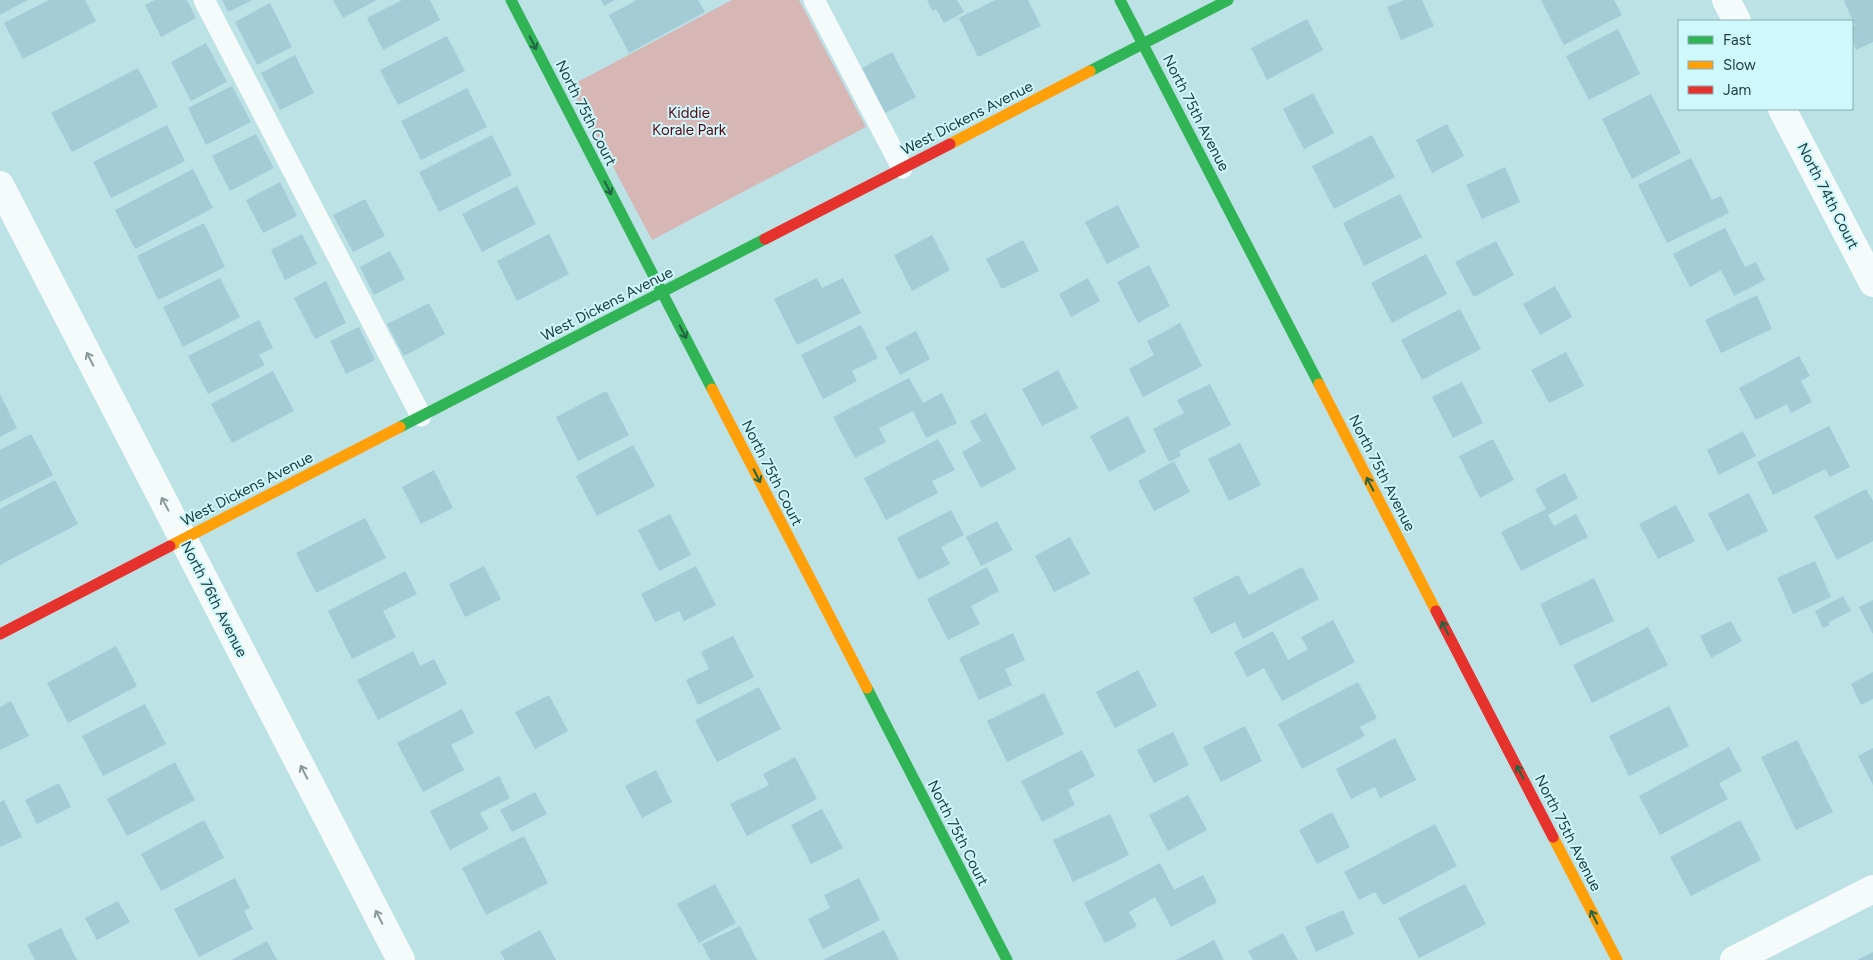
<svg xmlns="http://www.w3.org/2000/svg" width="1873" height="960" font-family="Figtree,sans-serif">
	<rect width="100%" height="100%" fill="#bce2e6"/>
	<polygon fill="#d7b7b6" points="732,0 799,0 866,127 652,240 570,86"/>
	<g fill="#a3ccd6">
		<polygon points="0,0 28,0 0,15"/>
		<polygon points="49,0 85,0 96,21 23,59 4,23"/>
		<polygon points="155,0 187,0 196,18 161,37 145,5"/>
		<polygon points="222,0 253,0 228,12"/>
		<polygon points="333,0 377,0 343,18"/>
		<polygon points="402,0 430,0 440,20 383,50 367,18"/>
		<polygon points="601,0 615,0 604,6"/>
		<polygon points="637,0 698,0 705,12 629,53 609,15"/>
		<polygon points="927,0 957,0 964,12 944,23 936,9 932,11"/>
		<polygon points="995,0 1028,0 1041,26 978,57 959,18"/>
		<polygon points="1404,0 1422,0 1434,26 1401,40 1387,7"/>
		<polygon points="1541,0 1614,0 1622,15 1564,45"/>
		<polygon points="1846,0 1873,0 1873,42 1856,50 1852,40 1852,27 1855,25 1844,1"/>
		<polygon points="270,3 292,47 257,65 235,22"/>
		<polygon points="1307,19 1323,50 1267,80 1251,48"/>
		<polygon points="1618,29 1640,74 1589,100 1566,56"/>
		<polygon points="447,36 465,71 398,105 380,70"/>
		<polygon points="206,43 227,82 191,101 171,62"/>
		<polygon points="892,52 916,97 885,113 862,68"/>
		<polygon points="295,55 314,93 280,110 261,73"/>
		<polygon points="138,68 158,107 72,152 51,113"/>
		<polygon points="232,86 251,122 206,145 188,108"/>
		<polygon points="467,88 487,127 421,160 401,121"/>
		<polygon points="1313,93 1334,133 1304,149 1283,109"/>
		<polygon points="1651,94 1681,153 1632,179 1602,119"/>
		<polygon points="1447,124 1464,156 1432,173 1416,140"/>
		<polygon points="167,125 185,161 111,198 93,162"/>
		<polygon points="256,134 274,168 230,191 212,156"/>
		<polygon points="492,135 512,175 439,212 419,172"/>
		<polygon points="1372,135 1395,177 1334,209 1312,166"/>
		<polygon points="1691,158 1712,200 1721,196 1729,213 1667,243 1638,185"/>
		<polygon points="1505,167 1520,202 1482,219 1466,185"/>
		<polygon points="193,169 213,208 135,249 115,210"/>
		<polygon points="280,182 297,216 263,233 246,200"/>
		<polygon points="517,186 536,224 482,252 462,214"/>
		<polygon points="1400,194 1422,237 1364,266 1343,223"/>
		<polygon points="365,199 385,236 353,252 333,215"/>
		<polygon points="1118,205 1140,247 1107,264 1085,222"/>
		<polygon points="204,223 225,267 158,300 137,256"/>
		<polygon points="1725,228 1745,267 1756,262 1765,280 1734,296 1721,270 1690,287 1673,254"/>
		<polygon points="302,234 317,264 285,280 271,250"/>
		<polygon points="549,234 569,274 517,301 497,261"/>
		<polygon points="932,235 950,270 912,291 894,255"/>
		<polygon points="1023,240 1039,271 1002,289 986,259"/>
		<polygon points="1496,241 1514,275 1474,297 1455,262"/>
		<polygon points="390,251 405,279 374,295 360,267"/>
		<polygon points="1426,254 1447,294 1392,323 1371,283"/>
		<polygon points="1149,265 1170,306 1138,323 1117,282"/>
		<polygon points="220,278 240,317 183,347 163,307"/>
		<polygon points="817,278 822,288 843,278 861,313 797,345 774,299"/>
		<polygon points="1088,278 1100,301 1071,317 1059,294"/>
		<polygon points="326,281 346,323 315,339 294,298"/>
		<polygon points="1555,286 1572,317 1540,335 1523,304"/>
		<polygon points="1757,295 1772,329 1721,353 1705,320"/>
		<polygon points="429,303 445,334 404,356 387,324"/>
		<polygon points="1460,309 1481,349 1422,380 1401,340"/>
		<polygon points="259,320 273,348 259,355 265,365 208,394 188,356"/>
		<polygon points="1180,323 1202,366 1143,397 1129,369 1154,355 1147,341"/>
		<polygon points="861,325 878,358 852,371 857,381 823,399 801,355"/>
		<polygon points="359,327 375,360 346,374 330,341"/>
		<polygon points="916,331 930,359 900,375 885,347"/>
		<polygon points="1566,352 1584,386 1549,403 1531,370"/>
		<polygon points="1799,356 1810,376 1801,381 1812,402 1791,413 1787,404 1756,420 1739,388"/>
		<polygon points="1058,370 1078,408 1042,426 1022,389"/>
		<polygon points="273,371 294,411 232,443 211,404"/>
		<polygon points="909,378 923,403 942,393 957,423 926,438 913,411 879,428 886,442 855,458 833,417"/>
		<polygon points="1462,382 1483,423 1453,438 1432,397"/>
		<polygon points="1210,384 1231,425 1179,451 1181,456 1169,462 1153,429 1184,413 1177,400"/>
		<polygon points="606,391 629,435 578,461 556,417"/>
		<polygon points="0,394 17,428 0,437"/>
		<polygon points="986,413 1016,469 981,488 962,452 981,441 970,421"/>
		<polygon points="1128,416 1146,452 1109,472 1090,436"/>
		<polygon points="1829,426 1850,467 1830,477 1825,469 1773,495 1757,462"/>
		<polygon points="1743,431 1756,456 1719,475 1707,450"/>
		<polygon points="31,434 53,475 0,502 0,450"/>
		<polygon points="938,439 955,470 932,481 938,493 886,520 864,478"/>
		<polygon points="1493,439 1514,480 1480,498 1459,456"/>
		<polygon points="1240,443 1261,485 1229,501 1208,459"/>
		<polygon points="633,445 655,486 597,516 576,476"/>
		<polygon points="1174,461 1190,492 1154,511 1138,481"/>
		<polygon points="434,470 453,508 421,524 402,487"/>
		<polygon points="1565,473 1578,498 1548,515 1554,526 1576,514 1588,537 1521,571 1501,532 1546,509 1535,489"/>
		<polygon points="55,480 78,524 0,565 0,509"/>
		<polygon points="1866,489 1873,501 1873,541 1837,560 1814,516"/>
		<polygon points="1749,493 1768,531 1727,551 1708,514"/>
		<polygon points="1676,505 1695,541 1658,559 1639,524"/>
		<polygon points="951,510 964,535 941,547 950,564 918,580 897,538"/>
		<polygon points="670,514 691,555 659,571 638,530"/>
		<polygon points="365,518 386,558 316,593 296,553"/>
		<polygon points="997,521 1013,550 981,566 966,537"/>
		<polygon points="1070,537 1090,574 1054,592 1035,556"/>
		<polygon points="1815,561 1831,597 1793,614 1777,578"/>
		<polygon points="484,566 501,599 465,617 449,584"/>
		<polygon points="696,566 716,605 684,621 679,611 655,622 641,594"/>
		<polygon points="987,567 999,591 971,606 980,624 948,640 927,599"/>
		<polygon points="1302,567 1319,599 1243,639 1235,622 1211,634 1193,598 1238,575 1249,595"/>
		<polygon points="405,571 417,594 383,611 396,637 352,659 328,611"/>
		<polygon points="1594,578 1614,621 1560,646 1540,604"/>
		<polygon points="1843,596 1851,611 1829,622 1830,625 1823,628 1815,611"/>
		<polygon points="1873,600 1873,634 1859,607"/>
		<polygon points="1333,620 1355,662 1282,701 1264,668 1247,677 1234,652 1273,631 1288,660 1308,649 1301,637"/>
		<polygon points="1731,621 1742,641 1711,658 1700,636"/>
		<polygon points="1648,627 1668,665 1592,703 1573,665"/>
		<polygon points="1013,633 1025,660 1005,669 1012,685 979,700 959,658"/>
		<polygon points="733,636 754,677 698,705 686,680 709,669 701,652"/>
		<polygon points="116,646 137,686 68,723 47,683"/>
		<polygon points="413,651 420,666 434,659 447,684 378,720 357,680"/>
		<polygon points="1138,670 1157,706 1115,728 1096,692"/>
		<polygon points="1873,672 1873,699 1861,705 1851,684"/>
		<polygon points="1358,682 1377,718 1360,727 1365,736 1302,769 1278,724"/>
		<polygon points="759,687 781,729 717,762 695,720"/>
		<polygon points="1044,693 1064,734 1007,762 987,721"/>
		<polygon points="549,695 568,731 535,749 515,712"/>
		<polygon points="11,701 29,736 0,750 0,707"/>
		<polygon points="145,704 166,744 103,776 82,736"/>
		<polygon points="1669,706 1689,746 1629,776 1609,736"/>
		<polygon points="462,709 474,733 451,745 464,770 423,792 397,743"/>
		<polygon points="1245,726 1262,761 1221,782 1203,747"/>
		<polygon points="1173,732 1189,765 1154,783 1137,750"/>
		<polygon points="1395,738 1416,780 1380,798 1375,787 1351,799 1336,769"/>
		<polygon points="1797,740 1833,812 1796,830 1761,757"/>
		<polygon points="1729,747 1742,771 1719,783 1728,799 1660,835 1639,796"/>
		<polygon points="1873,748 1873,785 1858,756"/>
		<polygon points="1082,750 1095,776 1068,790 1075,805 1042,822 1021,781"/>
		<polygon points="795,757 817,799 747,836 730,804 769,785 763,774"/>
		<polygon points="175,762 195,800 127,836 107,799"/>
		<polygon points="656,770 672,802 642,818 625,786"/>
		<polygon points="499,776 510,798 480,813 489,829 450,850 430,811"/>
		<polygon points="59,783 71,807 37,824 25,800"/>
		<polygon points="535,792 547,814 512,832 500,810"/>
		<polygon points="1188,795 1207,830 1168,851 1149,815"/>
		<polygon points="4,800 22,837 0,847 0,802"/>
		<polygon points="822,809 843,848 811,864 791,825"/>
		<polygon points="1332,812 1350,847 1317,864 1299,830"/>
		<polygon points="1110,814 1129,855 1073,882 1053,840"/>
		<polygon points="204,820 224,858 161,891 141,854"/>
		<polygon points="1740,820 1761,860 1691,896 1670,857"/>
		<polygon points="1435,824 1457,866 1383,905 1375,892 1359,900 1344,872"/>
		<polygon points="524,836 548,883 486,915 462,868"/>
		<polygon points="1160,863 1174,890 1203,875 1217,902 1171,927 1155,897 1129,912 1137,926 1105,943 1084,903"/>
		<polygon points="235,878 250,908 244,911 253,929 199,957 174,909"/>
		<polygon points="859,878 880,920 823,949 808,919 830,908 824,895"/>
		<polygon points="715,884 736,923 699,943 677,904"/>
		<polygon points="1465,884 1486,924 1419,958 1398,918"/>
		<polygon points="118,901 130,922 97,940 85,918"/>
		<polygon points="1343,910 1354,934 1316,952 1305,927"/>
		<polygon points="740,926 757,960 710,960 702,944"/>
		<polygon points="61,928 77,960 35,960 27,945"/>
		<polygon points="540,930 556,960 505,960 500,952"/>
		<polygon points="884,930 899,960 823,960"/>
		<polygon points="1283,933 1298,960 1253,960 1248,951"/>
		<polygon points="1214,940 1224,960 1176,960"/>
		<polygon points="267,941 277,960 231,960"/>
		<polygon points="1873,952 1873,960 1857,960"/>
	</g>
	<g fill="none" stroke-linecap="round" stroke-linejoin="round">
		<g stroke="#f5fbfb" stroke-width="21">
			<polyline points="204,0 421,416"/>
			<polyline points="814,0 902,168"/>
		</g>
		<g stroke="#f5fbfb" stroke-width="28">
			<polyline points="1726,0 1737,21"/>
			<polyline points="1782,109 1873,283"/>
			<polyline points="0,185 401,960"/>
			<polyline points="1734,960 1873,889"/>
		</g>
		<g stroke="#30b455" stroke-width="11">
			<polyline points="511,0 712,389"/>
			<polyline points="1120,0 1319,384"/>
			<polyline points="1090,71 1228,0"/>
			<polyline points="400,427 765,239"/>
			<polyline points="867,688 1007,960"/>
		</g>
		<g stroke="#ff9f0a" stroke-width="11">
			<polyline points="950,144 1090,71"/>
			<polyline points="1319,384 1436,611"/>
			<polyline points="712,389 867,688"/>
			<polyline points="170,546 400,427"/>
			<polyline points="1553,837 1617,960"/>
		</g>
		<g stroke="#e5322d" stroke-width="11">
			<polyline points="765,239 950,144"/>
			<polyline points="1436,611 1553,837"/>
			<polyline points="0,634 170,546"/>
		</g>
	</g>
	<defs><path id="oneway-shaft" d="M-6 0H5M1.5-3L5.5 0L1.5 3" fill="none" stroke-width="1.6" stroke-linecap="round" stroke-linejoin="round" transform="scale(1.25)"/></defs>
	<g stroke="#236445">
		<use href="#oneway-shaft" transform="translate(533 43) rotate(63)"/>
		<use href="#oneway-shaft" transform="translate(608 188) rotate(63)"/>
		<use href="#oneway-shaft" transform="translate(683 332) rotate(63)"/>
		<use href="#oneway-shaft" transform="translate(757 476) rotate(63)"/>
		<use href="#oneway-shaft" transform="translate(1370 484) rotate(-117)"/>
		<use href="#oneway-shaft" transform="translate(1445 628) rotate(-117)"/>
		<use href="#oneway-shaft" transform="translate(1520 772) rotate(-117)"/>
		<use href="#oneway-shaft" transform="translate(1594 917) rotate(-117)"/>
	</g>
	<g stroke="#889a9c">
		<use href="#oneway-shaft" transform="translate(90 359) rotate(-117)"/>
		<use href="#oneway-shaft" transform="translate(165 504) rotate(-118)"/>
		<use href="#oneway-shaft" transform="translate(304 772) rotate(-117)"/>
		<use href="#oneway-shaft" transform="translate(379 917) rotate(-117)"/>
	</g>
	<g text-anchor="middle" stroke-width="4" stroke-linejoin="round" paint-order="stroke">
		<g font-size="15" fill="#1c393c" stroke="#cff8fc">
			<text transform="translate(586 113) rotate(63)" y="5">North 75th Court</text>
			<text transform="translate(1196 113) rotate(63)" y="5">North 75th Avenue</text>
			<text transform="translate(967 118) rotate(-27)" y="5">West Dickens Avenue</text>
			<text transform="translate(1828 196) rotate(63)" y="5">North 74th Court</text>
			<text transform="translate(607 304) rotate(-27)" y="5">West Dickens Avenue</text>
			<text transform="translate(772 473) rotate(63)" y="5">North 75th Court</text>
			<text transform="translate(1382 473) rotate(63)" y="5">North 75th Avenue</text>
			<text transform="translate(247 489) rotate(-27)" y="5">West Dickens Avenue</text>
			<text transform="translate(214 599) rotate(63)" y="5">North 76th Avenue</text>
			<text transform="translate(958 833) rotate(63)" y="5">North 75th Court</text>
			<text transform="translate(1568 833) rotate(63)" y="5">North 75th Avenue</text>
		</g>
		<g font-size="15" fill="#570810" stroke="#cff8fc">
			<text x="689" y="118">Kiddie<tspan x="689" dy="17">Korale Park</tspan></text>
		</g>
	</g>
	<rect x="1678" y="20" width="175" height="90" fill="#cff8fc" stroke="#87acaf"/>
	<rect x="1688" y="36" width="25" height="8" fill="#30b455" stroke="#87acaf"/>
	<text x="1723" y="45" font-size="15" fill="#1c393c">Fast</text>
	<rect x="1688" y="61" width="25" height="8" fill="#ff9f0a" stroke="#87acaf"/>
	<text x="1723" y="70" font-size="15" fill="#1c393c">Slow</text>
	<rect x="1688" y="86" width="25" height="8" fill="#e5322d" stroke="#87acaf"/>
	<text x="1723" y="95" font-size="15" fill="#1c393c">Jam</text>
</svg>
